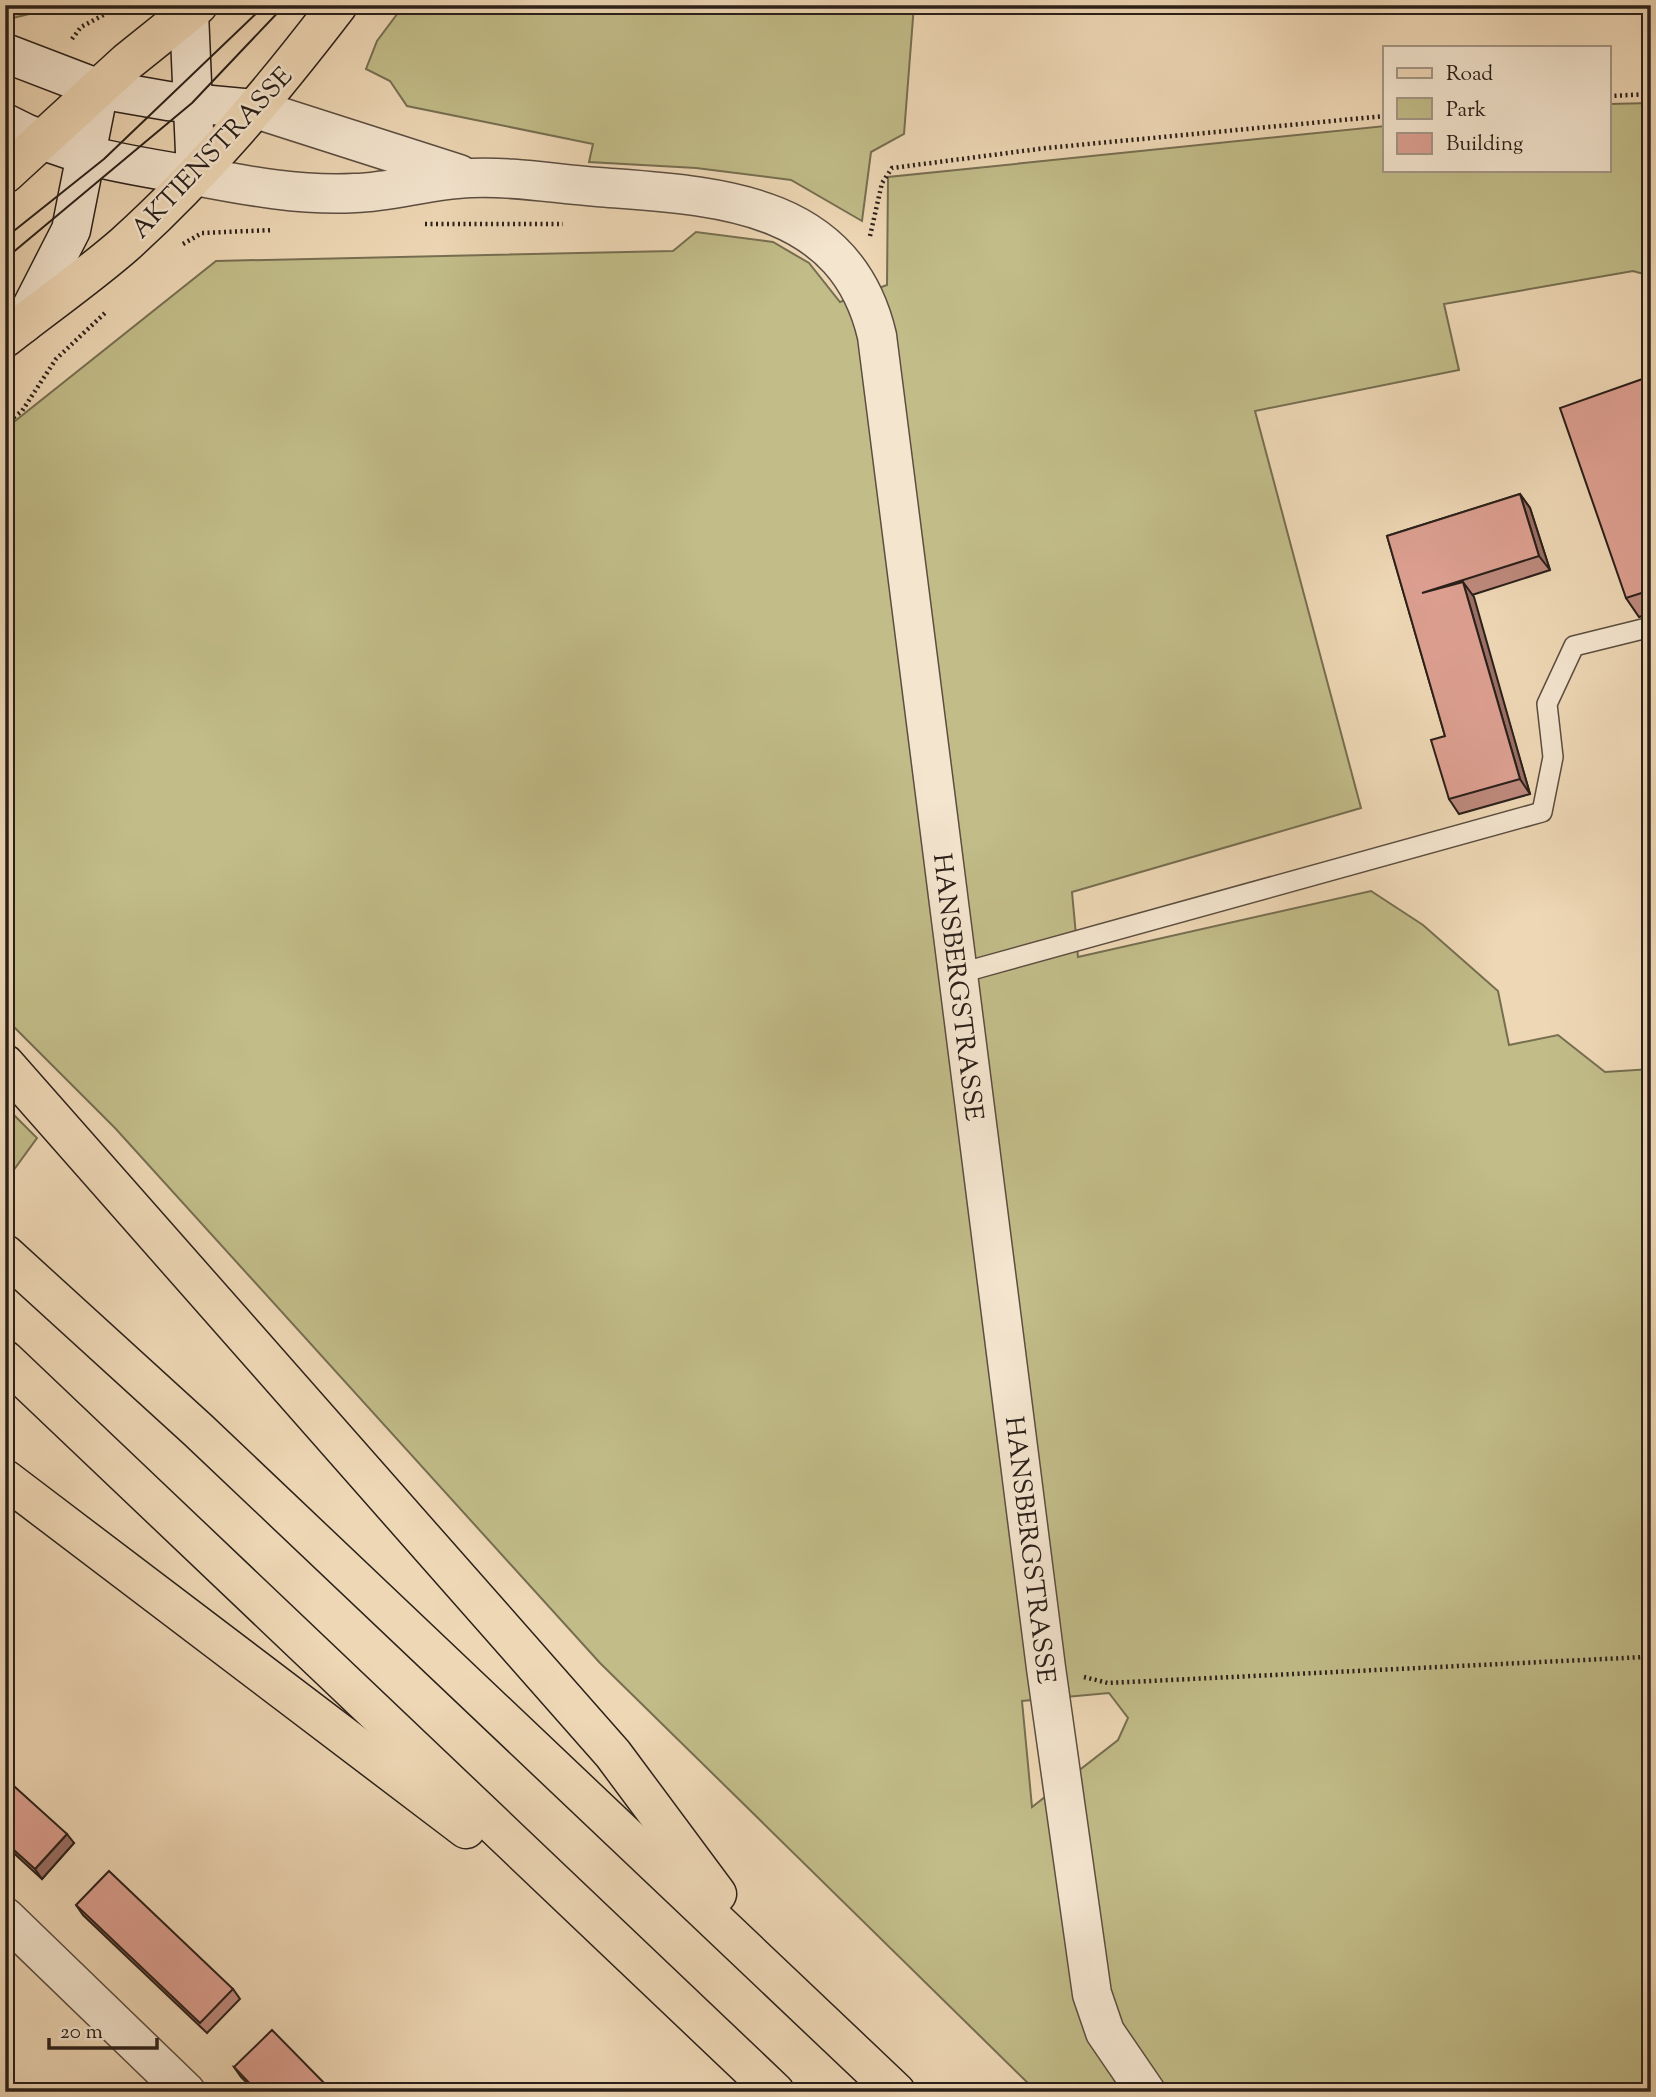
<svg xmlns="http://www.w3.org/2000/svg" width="1656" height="2097" font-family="'Sorts Mill Goudy',serif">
	<rect width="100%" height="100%" fill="#eed7b5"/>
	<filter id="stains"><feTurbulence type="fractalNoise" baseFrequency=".00286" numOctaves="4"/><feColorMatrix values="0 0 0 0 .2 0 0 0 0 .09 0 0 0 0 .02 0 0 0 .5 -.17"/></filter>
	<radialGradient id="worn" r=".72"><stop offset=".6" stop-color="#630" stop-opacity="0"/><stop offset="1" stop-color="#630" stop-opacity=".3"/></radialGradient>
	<g fill="#c1bc88" stroke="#766e51" stroke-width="2" fill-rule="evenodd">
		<polygon points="5,5 66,5 13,18 5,15"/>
		<polygon points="404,5 914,5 904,134 871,152 862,221 791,180 696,168 589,162 593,144 407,106 390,81 366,69 377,41"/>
		<path d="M1651,103V276L1633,271L1444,304L1459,370L1255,411L1361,808L1072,892L1078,957L1371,891L1423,925L1498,991L1509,1045L1558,1035L1605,1072L1651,1069V2092H1037L600,1663L115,1128L5,1018V429L216,261L673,251L696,232L773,242L809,263L840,302L887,285L888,177L1385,126V170H1609V104ZM1109,1693L1128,1718L1118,1740L1032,1807L1022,1701Z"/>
		<polygon points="5,1106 37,1138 5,1182"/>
	</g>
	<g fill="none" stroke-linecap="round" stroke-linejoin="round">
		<g stroke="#5c4e41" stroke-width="22">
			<polyline id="lane" points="957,974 1542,812 1553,757 1547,704 1574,646 1651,627"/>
		</g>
		<g stroke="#5c4e41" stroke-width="41">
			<g id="street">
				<polyline points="256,109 459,174"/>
				<path d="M196,176C248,186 302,196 355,193C393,192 432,179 471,178C512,176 556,184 598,187C713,196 845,199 877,336L1046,1668L1092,1994L1105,2032L1146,2092"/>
				<polyline points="5,1917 186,2092"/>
			</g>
		</g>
		<g stroke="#2b201a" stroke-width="41">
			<g id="secondary">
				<polyline points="5,53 99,89 168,101 256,109"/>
				<path d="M5,123C66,156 129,165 196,176L189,13"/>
				<polyline points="23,324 71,230 99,89"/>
			</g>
		</g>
		<g stroke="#2b201a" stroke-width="41">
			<g id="primary">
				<polyline points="5,174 127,62 198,5"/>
				<path d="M5,338C44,307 86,278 124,245C204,173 272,91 338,5"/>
			</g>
		</g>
		<g stroke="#2b201a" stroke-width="41">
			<g id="highway">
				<polyline points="5,1064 613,1754 717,1894"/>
				<polyline points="5,1254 198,1430 896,2092"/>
				<polyline points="5,1360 775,2092"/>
				<polyline points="5,1479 466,1829"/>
			</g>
		</g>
		<g stroke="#2b201a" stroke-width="4.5" stroke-dasharray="2 3.5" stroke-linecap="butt">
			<polyline points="72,39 81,27 122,5"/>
			<polyline points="1609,96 1651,94"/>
			<polyline points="425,224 563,224"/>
			<polyline points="870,236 882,183 892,168 1046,148 1385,116"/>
			<polyline points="183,244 202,233 273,230"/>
			<polyline points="5,424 22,411 56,359 106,312"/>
			<polyline points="1084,1677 1108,1683 1645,1657 1651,1707"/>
		</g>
		<use href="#lane" stroke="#f4e5cf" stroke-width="19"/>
		<use href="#street" stroke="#f4e5cf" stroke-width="38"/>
		<use href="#secondary" stroke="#f4e5cf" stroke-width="38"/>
		<use href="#primary" stroke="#eed7b5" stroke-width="38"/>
		<use href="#highway" stroke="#eed7b5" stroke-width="38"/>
		<g stroke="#2b201a" stroke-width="2">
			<polyline points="5,238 104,159 265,5"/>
			<polyline points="5,259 192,103 285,5"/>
		</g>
	</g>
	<g fill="#bd897c" stroke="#2b201a" stroke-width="2">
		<polygon points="1651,376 1651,613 1639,617 1626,598"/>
		<polygon points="1520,494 1530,508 1550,570 1472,595 1530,794 1459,814 1449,799 1445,736 1387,536"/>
		<polygon points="5,1778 74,1843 42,1879 5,1845"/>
		<polygon points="76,1905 233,1989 240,1999 207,2033 83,1915"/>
		<polygon points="234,2067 333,2092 256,2092 241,2077"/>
	</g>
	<g fill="#9a6f65" stroke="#2b201a" stroke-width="2">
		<polygon points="1520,494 1530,508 1550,570 1539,556"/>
		<polygon points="1463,582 1474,597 1530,794 1520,779"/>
		<polygon points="67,1834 74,1843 42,1879 35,1869"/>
		<polygon points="6,1977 13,1987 5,2020 5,1982"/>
	</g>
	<g fill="#dc9f90" stroke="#2b201a" stroke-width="2">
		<polygon points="1651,376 1651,590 1626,598 1560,408"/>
		<polygon points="1520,494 1539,556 1422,593 1463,582 1520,779 1449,799 1431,740 1445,736 1387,536"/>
		<polygon points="5,1778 67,1834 35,1869 5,1842"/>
		<polygon points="109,1871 233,1989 200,2023 76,1905"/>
		<polygon points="272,2030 333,2092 258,2092 234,2067"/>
	</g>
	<g text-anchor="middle" stroke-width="5" stroke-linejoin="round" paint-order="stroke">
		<g font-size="26" fill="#2b201a" stroke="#f4e5cf">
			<text transform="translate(211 152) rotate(-47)" y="9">AKTIENSTRASSE</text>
			<text transform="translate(959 987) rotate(83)" y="9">HANSBERGSTRASSE</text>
			<text transform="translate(1031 1550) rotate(83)" y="9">HANSBERGSTRASSE</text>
		</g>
	</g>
	<rect width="1656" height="2097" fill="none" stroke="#eed7b5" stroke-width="28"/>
	<rect x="7" y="7" width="1642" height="2083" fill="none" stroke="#2b201a" stroke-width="3.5"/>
	<rect x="14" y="14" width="1628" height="2069" fill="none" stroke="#2b201a" stroke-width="2"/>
	<rect x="1383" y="46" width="228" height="126" fill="#f4e5cf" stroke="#a49687" stroke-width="2"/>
	<rect x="1397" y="68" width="35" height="10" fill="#eed7b5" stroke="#a49687" stroke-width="2"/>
	<text x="1446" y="80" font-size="21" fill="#2b201a">Road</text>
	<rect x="1397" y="98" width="35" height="21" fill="#c1bc88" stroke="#a49687" stroke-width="2"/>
	<text x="1446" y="116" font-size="21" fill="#2b201a">Park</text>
	<rect x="1397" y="133" width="35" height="21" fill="#dc9f90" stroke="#a49687" stroke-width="2"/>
	<text x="1446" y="150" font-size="21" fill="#2b201a">Building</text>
	<path d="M49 2038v10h108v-10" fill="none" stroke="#2b201a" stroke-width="3.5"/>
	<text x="60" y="2038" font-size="21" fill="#2b201a" stroke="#f4e5cf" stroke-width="5" paint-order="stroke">20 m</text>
	<rect width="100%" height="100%" filter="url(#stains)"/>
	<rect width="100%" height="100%" fill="url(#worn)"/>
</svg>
